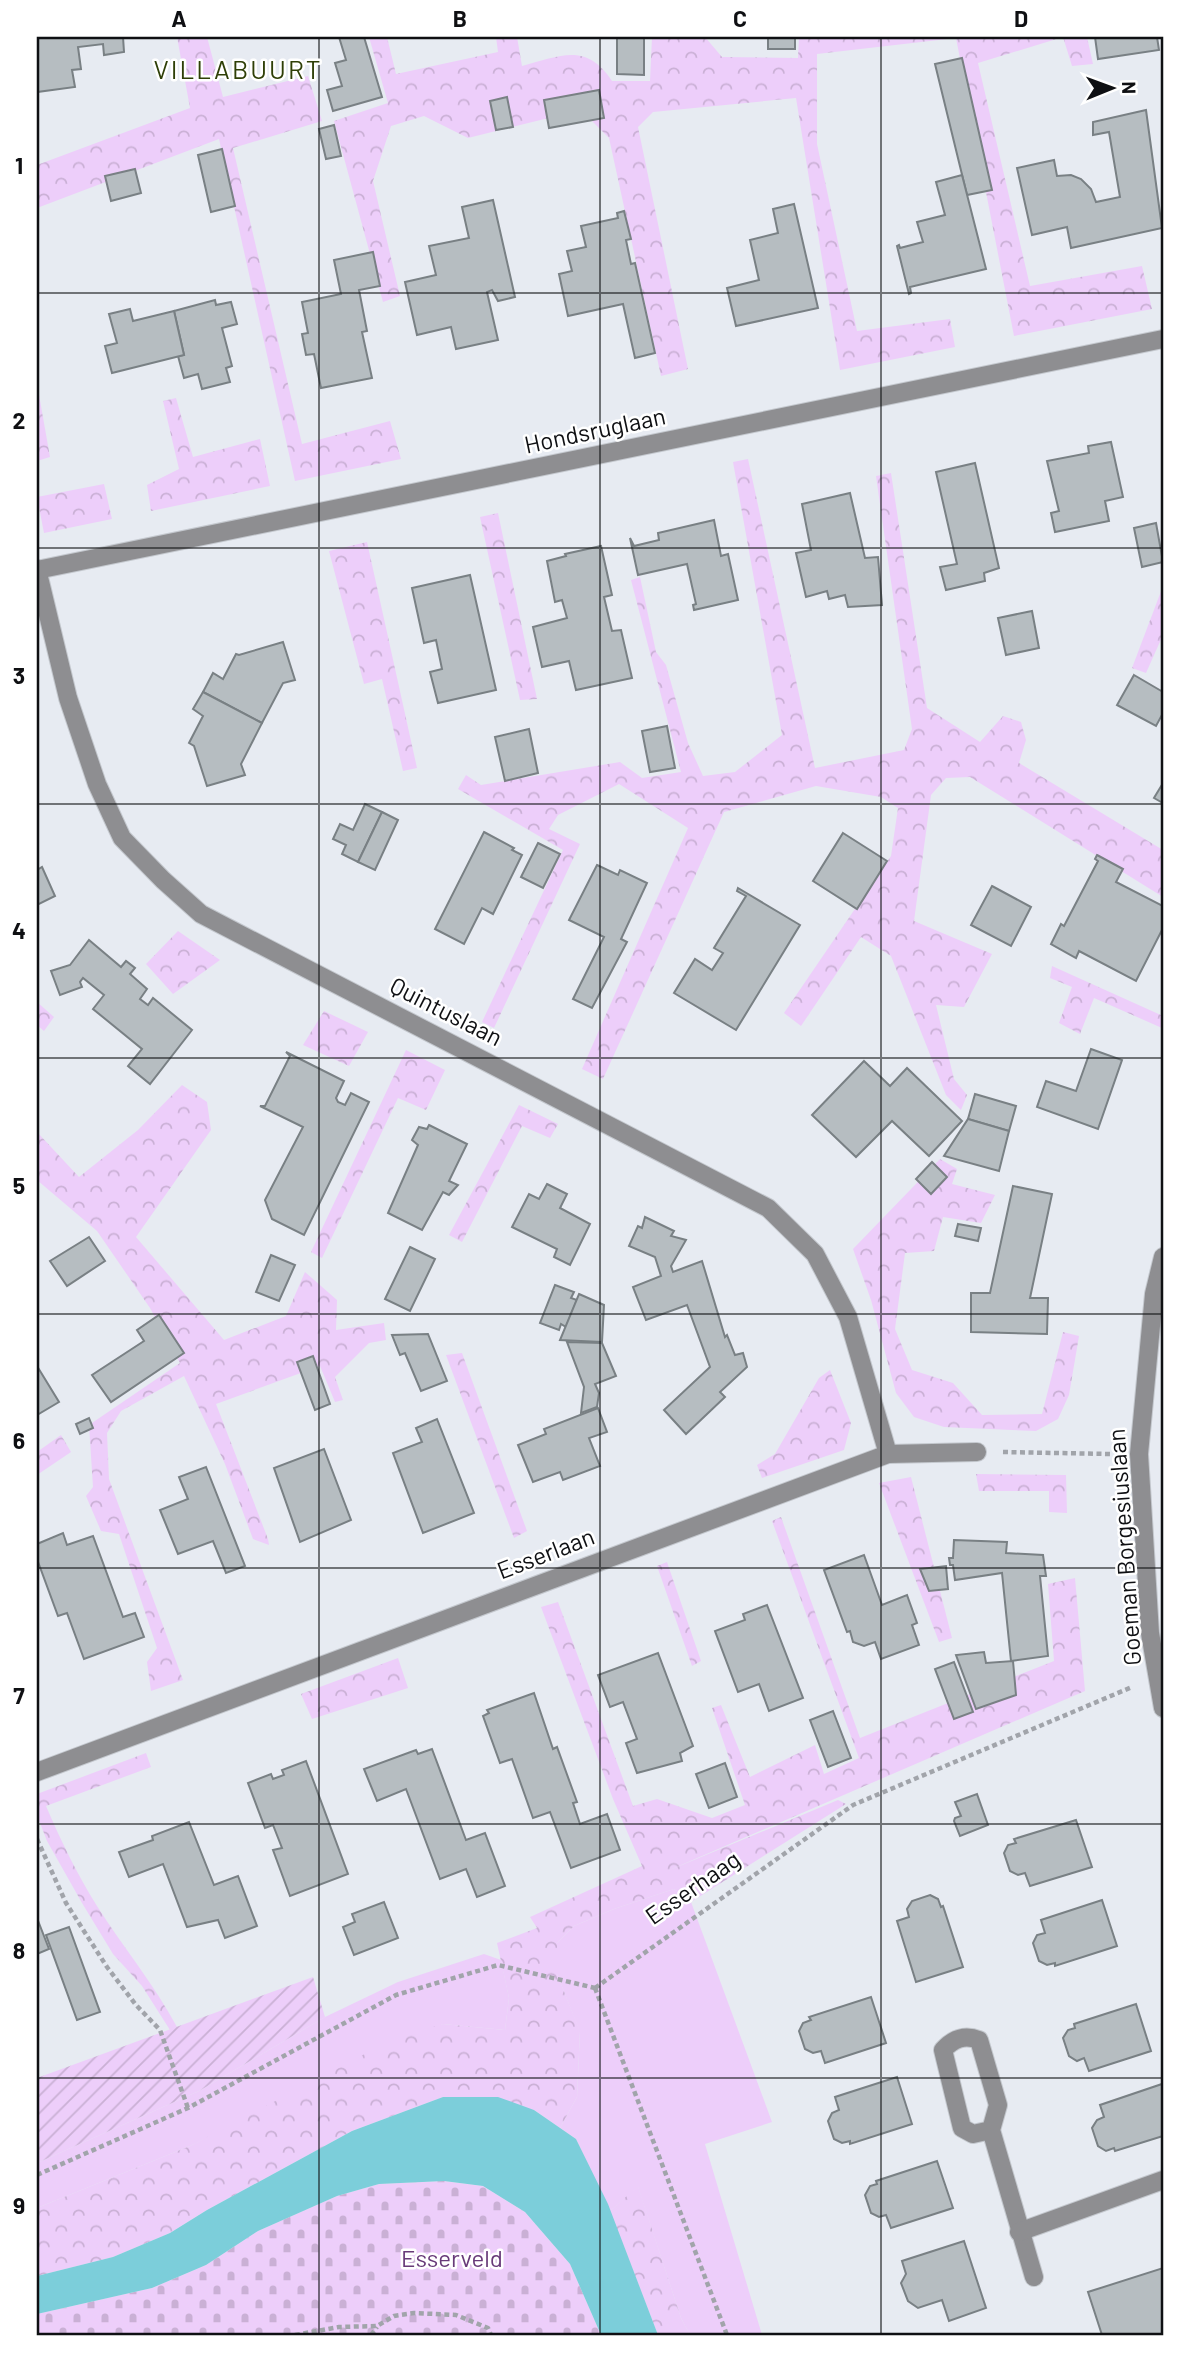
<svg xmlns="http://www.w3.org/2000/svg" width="1200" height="2372" font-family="Barlow,sans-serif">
	<defs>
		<pattern id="forest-crowns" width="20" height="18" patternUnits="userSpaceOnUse" patternTransform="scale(1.75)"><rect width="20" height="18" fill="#edcefa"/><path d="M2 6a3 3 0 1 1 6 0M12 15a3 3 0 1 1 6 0" fill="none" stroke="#cab0d5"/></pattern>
		<pattern id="cemetery-stones" width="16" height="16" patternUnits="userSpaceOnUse" patternTransform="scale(1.75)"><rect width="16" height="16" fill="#edcefa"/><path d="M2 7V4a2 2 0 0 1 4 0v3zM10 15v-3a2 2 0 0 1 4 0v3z" fill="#cab0d5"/></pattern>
		<pattern id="garden-furrows" width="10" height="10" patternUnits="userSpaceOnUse" patternTransform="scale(1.75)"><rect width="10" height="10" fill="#edcefa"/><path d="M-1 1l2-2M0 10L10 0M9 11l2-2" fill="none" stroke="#cab0d5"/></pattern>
	</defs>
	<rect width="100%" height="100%" fill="#e7ebf2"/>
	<g fill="#edcefa">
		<polygon points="674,1889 691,1902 772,2122 705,2144 762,2335 690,2335 681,2318 638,2187 610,2211 576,2139 560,2128 577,2097 580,2032 557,1974 557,1943 574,1926 614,1909"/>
		<polygon points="484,1954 501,1960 509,1998 505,2030 443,2024 190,2146 37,2208 37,2163 199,2091 325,2017 398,1982"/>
	</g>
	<g fill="url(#forest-crowns)">
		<polygon points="177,37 207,37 223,97 308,76 322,121 233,148 302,444 390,421 401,459 295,481 219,139 37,208 37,165 190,108"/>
		<path d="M369,37H387L396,74L498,52L496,37H517L522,66C561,56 586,42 612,81H650L652,37H705L722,57L798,58L799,37H1087L1093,64L1072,66L1063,37L978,63L1030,286L1142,266L1152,309L1014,336L956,38L817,54V144L857,331L950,319L955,347L840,370L796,98L653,112L638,127L688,369L661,376L609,138L581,110L468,138L424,116L391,126L373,181L400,296L383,302L334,121L388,103Z"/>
		<polygon points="37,389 38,389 50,457 37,461"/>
		<polygon points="176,398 193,457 260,439 270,486 151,511 147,485 179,469 163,401"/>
		<polygon points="748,459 815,768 904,750 912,729 876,476 891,473 927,708 980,742 1003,716 1021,722 1026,740 1019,763 1163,850 1163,897 970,777 946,778 931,795 914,921 992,954 964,1007 936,1005 954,1079 967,1095 961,1110 946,1095 891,956 861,937 801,1026 784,1013 891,856 898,808 881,797 816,786 724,812 603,1079 582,1069 688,828 619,784 558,815 549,829 580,844 494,1028 482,1022 563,850 458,789 466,775 481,785 620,762 642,778 681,772 631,580 640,577 656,652 666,665 688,743 703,776 735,772 782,735 733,462"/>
		<polygon points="104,484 112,519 44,533 37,497"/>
		<polygon points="498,513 537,699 520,700 480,517"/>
		<polygon points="367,542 417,768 403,771 382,679 364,684 329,551"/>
		<polygon points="1163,586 1163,635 1146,673 1132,668"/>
		<polygon points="178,931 220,960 173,994 146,964"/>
		<polygon points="1052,966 1163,1016 1162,1028 1094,998 1080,1034 1059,1023 1072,987 1050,978"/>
		<polygon points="37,1002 54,1017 44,1031 37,1025"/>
		<polygon points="324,1011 368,1032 349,1066 303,1045"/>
		<polygon points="406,1050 445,1070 426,1110 398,1098 322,1258 311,1252"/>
		<polygon points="182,1085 207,1102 211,1130 136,1237 224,1340 286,1316 305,1272 337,1300 336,1330 384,1323 386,1340 369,1343 335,1377 343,1400 335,1402 320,1366 216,1404 268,1539 269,1545 253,1539 225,1464 184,1376 121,1411 107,1433 109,1479 183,1680 151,1691 147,1662 157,1648 119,1534 101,1531 86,1496 93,1487 89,1425 180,1363 150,1308 97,1231 37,1180 37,1132 79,1177 138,1130"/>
		<polygon points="519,1105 558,1124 550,1138 522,1126 462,1242 449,1235"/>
		<polygon points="940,1159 957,1169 952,1184 995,1195 981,1223 943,1217 934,1251 905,1253 895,1329 912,1370 953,1383 982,1415 1042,1414 1063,1332 1079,1336 1069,1395 1058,1419 1036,1431 944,1427 914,1417 896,1393 871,1300 853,1249"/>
		<polygon points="462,1353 527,1531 514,1538 446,1355"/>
		<polygon points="830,1370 851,1423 844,1450 762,1478 757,1465 775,1454 819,1378"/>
		<polygon points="61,1435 71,1452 37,1475 37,1452"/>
		<polygon points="976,1474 1066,1475 1067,1513 1049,1512 1049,1491 979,1491"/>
		<polygon points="911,1477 952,1638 939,1642 879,1483"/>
		<polygon points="781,1517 860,1738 1054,1661 1048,1584 1075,1578 1085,1691 665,1872 838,1800 846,1804 691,1902 674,1889 614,1909 574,1926 557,1943 557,1974 580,2031 577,2097 560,2128 534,2110 443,2097 352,2131 207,2210 170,2233 113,2257 37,2276 37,2208 190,2146 393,2039 443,2024 505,2030 509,1998 497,1943 537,1928 530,1917 642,1866 613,1799 541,1607 558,1602 633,1806 657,1799 712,1818 745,1805 712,1708 721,1705 750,1777 815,1745 824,1774 859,1758 772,1521"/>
		<polygon points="667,1562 701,1661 692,1666 657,1566"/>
		<polygon points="398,1658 408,1688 312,1719 301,1694"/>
		<path d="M146,1753L151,1767L46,1806C61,1841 77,1874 97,1906C123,1947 154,1984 177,2027L170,2030L142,1986L113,1954L82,1903L47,1841L37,1815V1794Z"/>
		<polygon points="638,2186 681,2318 690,2335 658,2335 610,2211"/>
	</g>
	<polygon fill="url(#cemetery-stones)" points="444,2181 483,2186 525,2212 570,2264 601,2335 37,2335 37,2314 152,2288 206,2265 258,2231 337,2196 379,2184"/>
	<polygon fill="url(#garden-furrows)" points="313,1977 325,2017 199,2091 37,2163 37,2078"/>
	<polygon fill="#7cceda" points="443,2097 498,2097 534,2110 576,2139 608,2204 658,2335 601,2335 570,2264 525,2212 483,2186 444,2181 379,2184 337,2196 258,2231 206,2265 152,2288 37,2314 37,2276 113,2257 170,2233 207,2210 352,2131"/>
	<g fill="#b6bdc1" stroke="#798084" stroke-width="2">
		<polygon points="37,37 123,37 124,52 104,55 103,44 78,47 81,69 72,70 75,87 37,92"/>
		<polygon points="339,37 364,37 382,97 333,111 327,90 342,86 335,63 346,60"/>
		<polygon points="617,37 644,37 644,75 617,74"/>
		<rect x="768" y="37" width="27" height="12"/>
		<polygon points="1095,37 1157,37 1159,50 1098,59"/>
		<polygon points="962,58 992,190 967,195 935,64"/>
		<polygon points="599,90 604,118 549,128 544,100"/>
		<polygon points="507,97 513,127 496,130 490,101"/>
		<polygon points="1146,110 1162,228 1071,248 1067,227 1032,235 1017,168 1054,160 1057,176 1071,175 1081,179 1091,189 1096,202 1120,197 1109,132 1093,135 1093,122"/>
		<polygon points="334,125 341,156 326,159 319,129"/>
		<polygon points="222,149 235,206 211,212 198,155"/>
		<polygon points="135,169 141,193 111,201 105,176"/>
		<polygon points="962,175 986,269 910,287 911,293 909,294 897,246 899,245 900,248 923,242 917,222 945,215 936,182"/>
		<polygon points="493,200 515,297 498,301 492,290 487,292 498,340 456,349 451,327 417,335 405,282 436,275 429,246 469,238 462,207"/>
		<polygon points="794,204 818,308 736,326 727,288 759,280 750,240 778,233 773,209"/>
		<polygon points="624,211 631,239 626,240 631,264 635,263 655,353 635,358 623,304 568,316 559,274 572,271 567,251 586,247 581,226 618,218 617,213"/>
		<polygon points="373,252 380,286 359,290 367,331 362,332 372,378 321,388 314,354 306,355 302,334 308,333 302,302 341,294 334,260"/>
		<polygon points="215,300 216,305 231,302 237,324 222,328 232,366 226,368 230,382 202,389 198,374 184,378 178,356 184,355 174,311"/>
		<polygon points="130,309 133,321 174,311 184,355 112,373 105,346 117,343 109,314"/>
		<polygon points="1111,442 1123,497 1105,501 1109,521 1055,532 1051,513 1059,511 1047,461 1089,453 1088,446"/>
		<polygon points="975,463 999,568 984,573 985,581 946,590 940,567 957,564 936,472"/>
		<polygon points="850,493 865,558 878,557 882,605 848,607 845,595 829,599 827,591 806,597 796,553 811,550 802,504"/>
		<polygon points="714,520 721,556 728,554 738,600 694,610 693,605 696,604 687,564 638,575 630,538 634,546 659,540 658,533"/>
		<polygon points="1156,523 1163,562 1142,567 1134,528"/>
		<polygon points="601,546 612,595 604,597 612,631 621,630 632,678 576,690 569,661 542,667 533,627 567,618 562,600 555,602 547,561 566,556 565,554"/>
		<polygon points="470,575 496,690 438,703 430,672 442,669 436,640 424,643 412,588"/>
		<polygon points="1032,611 1039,648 1006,655 998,618"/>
		<polygon points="283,642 295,680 283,683 262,723 203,692 213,673 223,679 236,654 239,655"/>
		<polygon points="1134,675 1163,692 1163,713 1156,726 1117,705"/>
		<polygon points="203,692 262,723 241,764 245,775 207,786 194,746 189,743 203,716 193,709"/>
		<polygon points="667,726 675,768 650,772 642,731"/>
		<polygon points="529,729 538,773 505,781 495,737"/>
		<polygon points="1163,783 1163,803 1154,798"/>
		<polygon points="365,804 382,812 358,862 342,854 346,845 333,839 340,824 353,830"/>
		<polygon points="382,812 398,820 375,870 358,862"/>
		<polygon points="484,832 514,848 512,850 522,855 493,914 482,908 464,944 435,929"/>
		<polygon points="843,833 887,861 857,909 813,881"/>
		<polygon points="538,843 560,854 543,888 521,877"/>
		<polygon points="1097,855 1123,869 1116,882 1163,906 1163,928 1136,981 1079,951 1076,958 1051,944 1061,924 1064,926 1098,861 1095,859"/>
		<polygon points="597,865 618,875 620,870 647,883 621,939 627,942 592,1008 573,999 604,937 569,920"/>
		<polygon points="42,867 55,896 37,905 37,870"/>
		<polygon points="992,886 1031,907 1011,946 971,925"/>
		<polygon points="738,888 800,925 736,1030 674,993 695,959 712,970 723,953 714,948 746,896 737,891"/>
		<polygon points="89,940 121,967 126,961 135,968 130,974 147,989 140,999 148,1005 153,998 192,1030 150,1084 128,1066 142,1049 93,1009 104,995 83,978 80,982 82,987 60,995 51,971 70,965"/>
		<polygon points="1091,1049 1122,1060 1098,1129 1037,1107 1046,1081 1076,1091"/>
		<polygon points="286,1052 344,1081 336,1098 338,1102 345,1105 351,1093 369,1102 304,1235 272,1219 265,1200 303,1127 260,1106 265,1106 290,1056"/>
		<polygon points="864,1061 890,1086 907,1068 962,1121 929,1156 892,1121 856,1157 812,1115"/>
		<polygon points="975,1094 1016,1106 1009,1131 968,1119"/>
		<polygon points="968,1119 1009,1131 999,1171 944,1156"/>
		<polygon points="429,1125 467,1144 449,1181 458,1185 449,1195 443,1192 422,1230 388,1213 418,1145 412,1140 419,1127 427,1129"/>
		<polygon points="932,1162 947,1177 931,1194 916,1179"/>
		<polygon points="547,1184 567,1194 560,1208 590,1224 570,1265 554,1257 557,1249 512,1227 529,1194 539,1199"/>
		<polygon points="1013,1186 1052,1194 1030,1298 1048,1298 1047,1334 971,1332 971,1293 990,1293"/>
		<polygon points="645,1217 674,1231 671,1236 686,1240 671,1266 673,1272 702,1261 725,1337 727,1335 735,1355 743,1353 747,1367 720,1392 725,1397 686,1434 664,1410 710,1367 687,1305 646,1320 633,1287 661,1276 655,1257 629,1246 638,1226 642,1228"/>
		<polygon points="958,1224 981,1228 978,1241 955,1236"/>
		<polygon points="89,1237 105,1261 67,1286 50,1261"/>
		<polygon points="410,1247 435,1259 410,1311 385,1299"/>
		<polygon points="271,1255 295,1265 279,1301 256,1292"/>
		<polygon points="555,1285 574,1292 571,1298 577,1300 566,1327 561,1324 559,1330 540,1323"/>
		<polygon points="579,1294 604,1305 602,1342 560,1340"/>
		<polygon points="159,1315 184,1353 111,1402 92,1375 144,1341 137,1330"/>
		<polygon points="428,1334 447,1381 421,1391 405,1353 400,1355 392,1335"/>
		<polygon points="567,1342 602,1343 616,1376 595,1384 599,1393 597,1407 581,1413 584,1387"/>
		<polygon points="313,1356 330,1404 315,1410 297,1362"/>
		<polygon points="37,1366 59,1402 37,1415"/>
		<polygon points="598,1408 607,1432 589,1438 600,1466 563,1480 560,1472 533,1482 518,1445 546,1434 544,1429"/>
		<polygon points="89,1418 93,1428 80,1434 76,1424"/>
		<polygon points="437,1419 474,1513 423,1533 393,1453 422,1442 416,1428"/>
		<polygon points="324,1449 351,1520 300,1542 274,1468"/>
		<polygon points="206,1467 245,1566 226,1573 213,1541 178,1554 160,1510 188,1499 179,1477"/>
		<polygon points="63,1533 67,1545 93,1536 123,1617 135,1613 144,1637 84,1659 67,1613 58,1616 37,1559 37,1544"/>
		<polygon points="954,1540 1007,1542 1006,1553 1043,1555 1046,1576 1040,1576 1048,1656 1011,1661 1002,1573 955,1580 953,1565 950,1565 949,1558 953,1558"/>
		<polygon points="864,1555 882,1605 907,1595 917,1623 912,1625 919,1645 881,1659 875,1642 864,1646 853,1642 850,1631 847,1632 824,1570"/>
		<polygon points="946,1566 948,1589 929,1591 920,1569"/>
		<polygon points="767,1605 803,1698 769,1711 759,1684 738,1692 715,1631 745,1620 743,1614"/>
		<polygon points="984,1652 986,1663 1013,1661 1016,1695 976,1709 956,1655"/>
		<polygon points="658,1653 693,1746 680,1753 682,1761 637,1773 626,1743 637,1739 623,1702 610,1707 598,1675"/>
		<polygon points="954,1662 973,1712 954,1719 935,1669"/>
		<polygon points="534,1693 553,1749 557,1747 577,1802 573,1803 580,1824 607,1814 620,1850 571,1868 550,1812 533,1818 512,1759 500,1763 483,1716 489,1713 487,1710"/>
		<polygon points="833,1711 851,1758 828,1767 810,1720"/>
		<polygon points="432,1749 466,1840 485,1833 505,1886 477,1897 466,1869 440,1879 406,1789 377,1801 364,1769 416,1750 418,1754"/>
		<polygon points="306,1761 348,1874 290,1896 273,1850 282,1848 273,1825 265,1828 248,1783 271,1774 273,1779 284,1775 282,1770"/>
		<polygon points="725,1763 737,1797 709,1808 696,1774"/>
		<polygon points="977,1794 988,1825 960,1836 954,1821 955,1818 961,1816 955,1802"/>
		<polygon points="1076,1820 1092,1867 1030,1886 1025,1873 1018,1875 1010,1871 1004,1853 1008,1845 1016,1843 1014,1839"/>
		<polygon points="189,1822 214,1885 238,1876 257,1926 225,1938 218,1920 187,1927 163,1864 129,1877 119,1852 153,1840 152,1836"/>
		<polygon points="930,1895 938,1899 941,1907 943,1906 963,1967 916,1982 897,1921 909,1917 907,1909 912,1901"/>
		<polygon points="1102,1900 1117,1946 1055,1966 1055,1963 1047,1965 1039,1961 1033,1943 1037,1935 1045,1933 1041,1920"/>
		<polygon points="384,1902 398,1938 354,1955 343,1927 355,1922 352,1914"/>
		<polygon points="37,1918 49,1949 37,1954"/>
		<polygon points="69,1927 100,2012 77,2020 46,1935"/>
		<polygon points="871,1997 886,2043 825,2063 821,2051 813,2053 805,2049 799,2031 803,2023 811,2020 809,2017"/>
		<polygon points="1136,2004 1151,2051 1089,2071 1084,2058 1077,2061 1069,2056 1063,2038 1068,2030 1075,2028 1074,2024"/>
		<polygon points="897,2077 912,2124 850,2144 850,2141 842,2143 834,2139 828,2121 832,2113 839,2110 835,2097"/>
		<polygon points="1162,2084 1163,2136 1115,2151 1114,2148 1106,2151 1098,2146 1092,2128 1097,2120 1104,2117 1100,2105"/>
		<polygon points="937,2161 953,2208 891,2228 886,2215 879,2217 871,2213 865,2195 870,2186 877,2184 876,2181"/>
		<polygon points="964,2241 986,2308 949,2321 942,2300 918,2308 908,2301 901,2283 906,2274 902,2261"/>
		<polygon points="1163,2268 1163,2335 1102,2335 1088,2292"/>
	</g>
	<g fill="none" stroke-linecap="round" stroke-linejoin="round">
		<g stroke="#c4c8ce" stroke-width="20">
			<g id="minor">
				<polyline points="37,569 68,698 97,784 122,838 163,880 201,914 768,1208 815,1254 848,1317 888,1454"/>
				<polyline points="37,570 1163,339"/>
				<polyline points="1163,1257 1154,1294 1139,1454 1150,1633 1163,1708"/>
				<polyline points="37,1772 888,1454 977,1452"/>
				<path d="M991,2130L973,2134L962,2128L943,2050C953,2039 964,2034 979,2040L998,2105L991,2130L1034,2277"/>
				<polyline points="1019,2232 1163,2180"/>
			</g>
		</g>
		<g stroke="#a1a4aa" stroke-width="4.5" stroke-dasharray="5 3.5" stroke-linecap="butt">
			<polyline points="1003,1452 1110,1454"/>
			<polyline points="37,1839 66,1903 107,1967 136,2005 160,2030 188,2108"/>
			<polyline points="595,1988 853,1805 1132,1687"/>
			<polyline points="595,1988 727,2335"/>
			<polyline points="37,2175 188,2108 396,1995 498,1965 595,1988"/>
			<polyline points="295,2335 339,2327 377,2326 394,2316 414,2313 456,2315 488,2328 491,2335"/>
			<polyline points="371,2335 377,2327"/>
		</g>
		<use href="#minor" stroke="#8e8e91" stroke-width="18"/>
	</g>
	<path fill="none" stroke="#0f1013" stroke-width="2" stroke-opacity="0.55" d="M319,37V2335M600,37V2335M881,37V2335M37,293H1163M37,548H1163M37,804H1163M37,1058H1163M37,1314H1163M37,1568H1163M37,1824H1163M37,2078H1163"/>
	<g text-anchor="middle" stroke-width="5" stroke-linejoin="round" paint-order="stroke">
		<g font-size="24" fill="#0f1013" stroke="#fff">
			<text transform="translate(595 431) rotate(-12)" y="8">Hondsruglaan</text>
			<text transform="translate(446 1012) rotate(27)" y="8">Quintuslaan</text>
			<text transform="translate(1125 1547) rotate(-94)" y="8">Goeman Borgesiuslaan</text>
			<text transform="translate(546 1554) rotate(-21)" y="8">Esserlaan</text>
			<text transform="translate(693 1888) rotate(-35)" y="8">Esserhaag</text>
		</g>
		<g font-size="24" fill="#683a79" stroke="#fff">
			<text x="452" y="2267">Esserveld</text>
		</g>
		<g font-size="26" letter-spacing="2" fill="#2e3f07" stroke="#fff">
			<text x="238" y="79">VILLABUURT</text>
		</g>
	</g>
	<rect width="1200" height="2372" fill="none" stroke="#ffffff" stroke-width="77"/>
	<g transform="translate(1112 88) rotate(89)" stroke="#ffffff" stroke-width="5" paint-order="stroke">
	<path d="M0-5L12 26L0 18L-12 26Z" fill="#0f1013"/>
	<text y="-10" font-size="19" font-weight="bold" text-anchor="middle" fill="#0f1013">N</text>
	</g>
	<rect x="38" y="38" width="1124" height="2296" fill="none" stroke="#0f1013" stroke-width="2.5"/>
	<g font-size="23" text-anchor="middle" font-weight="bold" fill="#0f1013">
		<text x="179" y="27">A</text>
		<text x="460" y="27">B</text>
		<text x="740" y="27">C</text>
		<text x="1021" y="27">D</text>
		<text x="19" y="174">1</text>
		<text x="19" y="429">2</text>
		<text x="19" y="684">3</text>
		<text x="19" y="939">4</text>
		<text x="19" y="1194">5</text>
		<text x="19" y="1449">6</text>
		<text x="19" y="1704">7</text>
		<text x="19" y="1959">8</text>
		<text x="19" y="2214">9</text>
	</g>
</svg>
